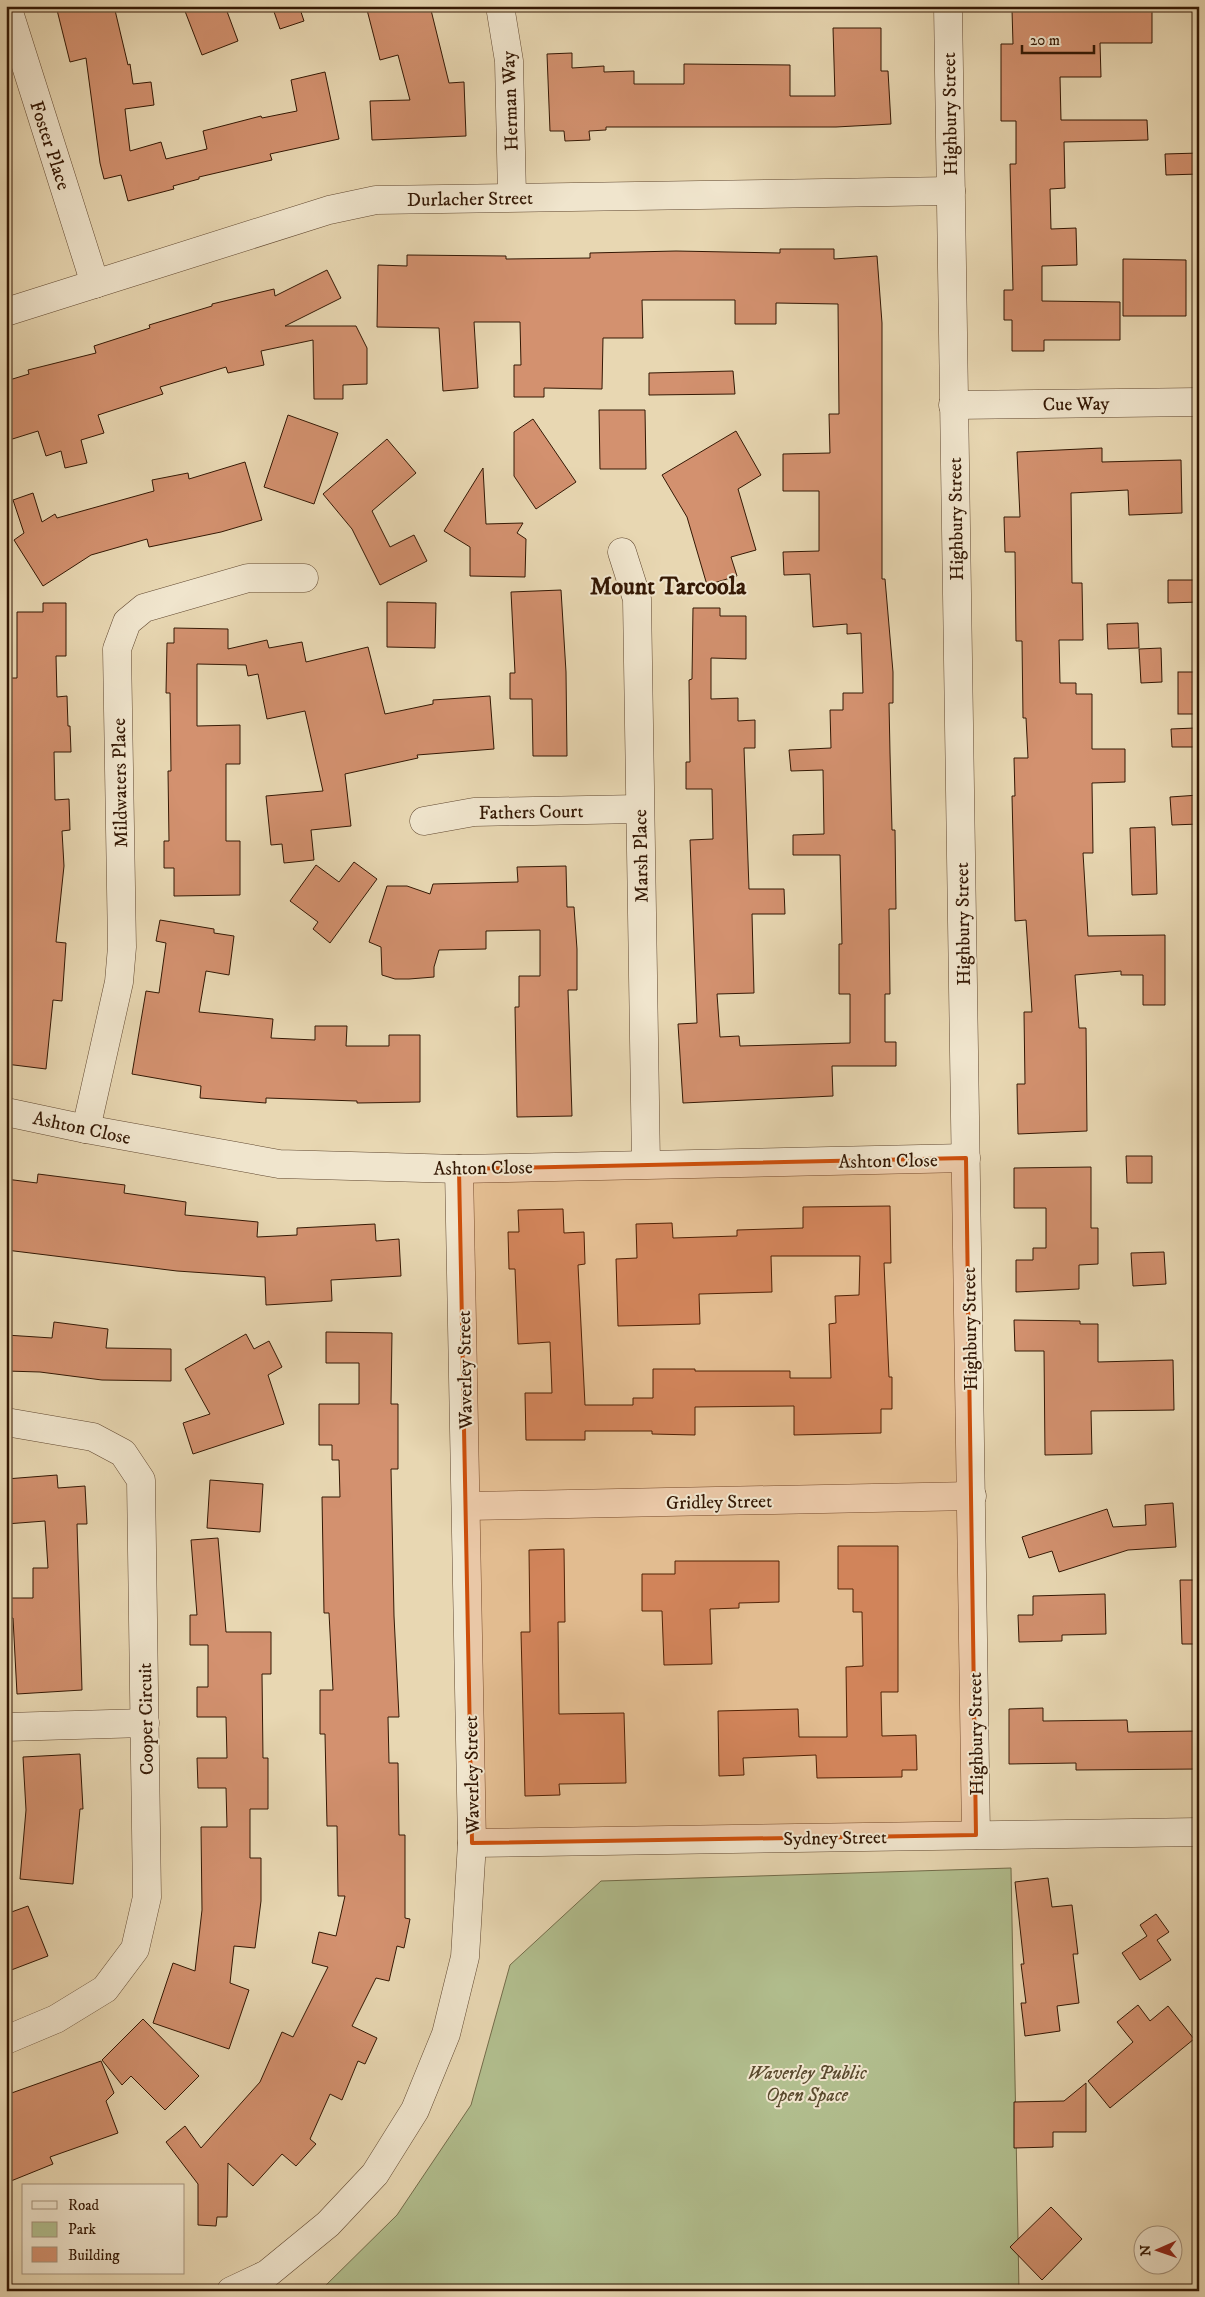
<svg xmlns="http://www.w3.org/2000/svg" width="1205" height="2297" font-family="'IM FELL DW Pica',serif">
	<rect width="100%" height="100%" fill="#e8d7b2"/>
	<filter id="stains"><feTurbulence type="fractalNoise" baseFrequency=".004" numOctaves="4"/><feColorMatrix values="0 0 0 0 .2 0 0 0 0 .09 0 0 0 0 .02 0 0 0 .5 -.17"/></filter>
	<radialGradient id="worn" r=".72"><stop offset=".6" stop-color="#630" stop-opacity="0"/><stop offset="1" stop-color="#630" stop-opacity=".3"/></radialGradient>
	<polygon fill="#b2bf8f" stroke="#736c4a" points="1011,1868 1019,2291 320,2291 397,2215 471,2105 510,1965 601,1881"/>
	<g fill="#d3916f" stroke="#341804">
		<polygon points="56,6 114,6 128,65 130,64 133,84 151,82 154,105 125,109 130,151 161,142 166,159 207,149 203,131 261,116 262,118 297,111 291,80 325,72 339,139 270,154 272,160 199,177 199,179 173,186 174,189 128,201 121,175 104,179 100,163 86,58 70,62"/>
		<polygon points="183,6 225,6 238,41 202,55"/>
		<polygon points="272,6 299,6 304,21 280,29"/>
		<polygon points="366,6 430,6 449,83 464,82 466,136 372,140 370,101 410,100 398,55 380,60"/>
		<polygon points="1079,6 1121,6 1121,11 1152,11 1152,43 1100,43 1101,77 1060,77 1061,120 1147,120 1148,140 1064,142 1065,188 1050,189 1051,229 1076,228 1077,265 1042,266 1042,301 1120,302 1120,340 1044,340 1044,351 1012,351 1012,320 1004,320 1004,290 1013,290 1010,164 1016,164 1016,121 1001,121 1001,44 1013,44 1012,10 1079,9"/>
		<polygon points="833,28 881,28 881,71 888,71 891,124 836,127 606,127 606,130 589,131 590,140 565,141 564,131 550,131 547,54 572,53 572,68 604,66 604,72 634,71 634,84 684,84 684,64 790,65 790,96 835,96"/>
		<polygon points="1199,153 1199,174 1166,175 1165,154"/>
		<polygon points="780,249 834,249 834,259 877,256 882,323 882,579 885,579 893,672 893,703 889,703 890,753 892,830 895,830 896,909 889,909 890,994 885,994 885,1042 896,1042 896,1066 832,1066 833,1096 683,1103 678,1024 697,1023 690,840 713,839 712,789 686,789 686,762 690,762 689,680 692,679 693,608 720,608 720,616 746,616 746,659 711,658 711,699 738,698 738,721 755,720 755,748 744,748 749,889 784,889 785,914 752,914 754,993 717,994 720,1037 739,1036 740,1046 850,1043 850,994 839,994 839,944 842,944 840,855 793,855 793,835 824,834 823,770 791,771 789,750 831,748 830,710 843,710 843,693 863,693 861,633 847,634 847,624 813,627 810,574 784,575 783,552 819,551 819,491 783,491 783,454 830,453 829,414 839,414 838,304 776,303 776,324 735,324 735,300 642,300 643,338 603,338 602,389 544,388 544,397 514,397 514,365 521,365 520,322 474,322 478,388 443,391 439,328 377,327 378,265 407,266 407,255 506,256 506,259 590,258 590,253 676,251 780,253"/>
		<polygon points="1123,259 1186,260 1186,316 1123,316"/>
		<polygon points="327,270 341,298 285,326 356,326 367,348 367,384 343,385 343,399 314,399 313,340 261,351 264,365 228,373 226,367 160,387 163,394 98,415 104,433 81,440 87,463 65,468 61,451 46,456 38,431 6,441 6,381 29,374 28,370 96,353 94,346 150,328 149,325 212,306 212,304 274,289 275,296"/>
		<polygon points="733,371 735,394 649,395 649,373"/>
		<polygon points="599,410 645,410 646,469 600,469"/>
		<polygon points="288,415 338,433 314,504 264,487"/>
		<polygon points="533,419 576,482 536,509 514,476 514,432"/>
		<polygon points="736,431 761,475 738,489 756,550 731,557 737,576 707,585 687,517 662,475"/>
		<polygon points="387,439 416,473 372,511 390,547 414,535 427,561 380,585 352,529 323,494"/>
		<polygon points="1102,448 1102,462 1181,460 1182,513 1129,515 1128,490 1071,493 1072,583 1082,583 1083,640 1059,640 1060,683 1076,683 1076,694 1092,694 1092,749 1125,749 1125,782 1092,783 1093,853 1083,853 1088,936 1165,935 1165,1005 1143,1005 1143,975 1121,975 1121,971 1075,975 1079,1028 1086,1028 1087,1131 1018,1134 1017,1084 1025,1084 1024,1012 1032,1012 1026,920 1015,921 1012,796 1015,796 1014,758 1028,758 1026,718 1023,718 1022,641 1016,641 1015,552 1005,552 1004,517 1020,517 1017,452"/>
		<polygon points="245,462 262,520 221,532 149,547 147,539 91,555 43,586 14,540 24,533 13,500 33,493 42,522 55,514 57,518 154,491 152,480 188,473 189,479"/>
		<polygon points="483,468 486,524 523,523 517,533 526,539 525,577 470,576 470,547 444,531"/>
		<polygon points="1168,580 1199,580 1199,602 1168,603"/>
		<polygon points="561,590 566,672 567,756 533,756 532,699 510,699 510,673 515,673 511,592"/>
		<polygon points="387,602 436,603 435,648 387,647"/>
		<polygon points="43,603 66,603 66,656 56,656 57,697 67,696 68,726 70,726 71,752 54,752 55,800 69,799 70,830 62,831 64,866 56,942 66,943 62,1001 53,1000 46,1069 6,1064 6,678 17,678 17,612 43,612"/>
		<polygon points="1138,623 1139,648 1108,649 1107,624"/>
		<polygon points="174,628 228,629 228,649 267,640 269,648 302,642 306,662 368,647 385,714 433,704 433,700 490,696 494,749 417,755 418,758 345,774 351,826 311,830 314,860 284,863 282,844 271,845 266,796 323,791 305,711 267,719 258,674 248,676 246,665 197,664 197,726 240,725 240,764 226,764 226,841 240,841 240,895 174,896 174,868 164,868 164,841 169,841 168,771 171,771 170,693 166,693 167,643 174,643"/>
		<polygon points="1161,648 1162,682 1141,683 1139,649"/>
		<rect x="1178" y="672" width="20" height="42"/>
		<polygon points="1195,728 1195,747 1172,747 1171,729"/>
		<polygon points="1199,795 1199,824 1172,825 1170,797"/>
		<polygon points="1155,827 1157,894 1132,895 1130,828"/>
		<polygon points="354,862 377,879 330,943 313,929 318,922 290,901 316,865 339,882"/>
		<polygon points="566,866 567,907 574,907 577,949 577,990 568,990 572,1116 517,1117 515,1007 519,1007 519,976 540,976 540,930 486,931 486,949 439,950 434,967 434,977 409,979 395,979 382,975 381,947 369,942 387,886 407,886 430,894 433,884 518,882 517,867"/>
		<polygon points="160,920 214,929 214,933 234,936 229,975 206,971 199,1012 273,1019 271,1038 315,1040 315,1026 347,1026 346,1046 389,1046 389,1035 420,1035 420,1102 357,1103 357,1101 266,1098 266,1103 200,1098 201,1086 132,1074 146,991 159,993 166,943 156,941"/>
		<polygon points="1126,1156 1152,1156 1152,1183 1127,1183"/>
		<polygon points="1091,1167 1091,1228 1098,1228 1098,1264 1079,1265 1079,1289 1016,1292 1016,1260 1033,1260 1033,1248 1046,1248 1046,1208 1014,1208 1014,1168"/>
		<polygon points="38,1174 125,1185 124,1193 186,1202 185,1215 258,1222 257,1237 297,1235 297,1228 375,1224 376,1241 399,1239 401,1276 331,1280 332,1301 266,1305 265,1277 177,1271 6,1250 6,1179 37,1183"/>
		<polygon points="890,1206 891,1263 884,1263 889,1377 892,1377 892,1409 881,1409 881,1433 794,1435 794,1406 695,1407 695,1435 652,1434 652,1431 585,1431 585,1440 526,1440 525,1393 552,1393 550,1342 518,1344 515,1269 509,1269 508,1232 519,1232 518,1210 563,1209 564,1233 584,1232 585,1264 578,1265 585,1405 633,1405 633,1398 653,1398 653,1369 695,1369 695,1371 790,1371 790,1378 831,1378 829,1324 836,1323 835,1296 859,1295 860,1256 771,1256 772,1292 699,1294 700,1324 618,1326 616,1259 637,1258 636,1224 672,1223 673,1238 737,1236 737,1230 803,1228 803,1207"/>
		<polygon points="1164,1252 1166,1284 1133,1286 1131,1253"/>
		<polygon points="1014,1320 1080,1321 1080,1324 1098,1324 1098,1362 1173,1360 1174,1410 1091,1411 1092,1454 1045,1455 1044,1351 1015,1351"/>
		<polygon points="54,1322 108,1329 106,1348 171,1349 171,1381 102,1380 40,1372 6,1371 6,1335 52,1338"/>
		<polygon points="326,1332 392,1333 391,1404 398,1404 398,1469 391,1469 394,1616 399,1717 388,1717 389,1763 398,1763 399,1835 405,1835 405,1918 410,1919 404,1948 397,1946 389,1981 376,1978 352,2026 377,2038 365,2064 358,2061 342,2100 330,2094 310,2139 316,2144 296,2166 282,2154 253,2186 228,2163 227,2217 217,2217 216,2226 198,2225 198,2184 166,2142 185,2126 201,2148 260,2082 282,2032 293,2037 328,1967 312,1963 319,1932 336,1936 345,1896 338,1896 337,1826 327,1826 325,1734 320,1734 320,1690 333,1690 329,1613 324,1613 322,1497 340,1497 339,1460 332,1460 332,1445 319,1445 319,1404 359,1404 359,1363 326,1363"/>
		<polygon points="246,1334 254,1349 269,1341 282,1367 268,1375 284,1424 193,1454 183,1423 210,1414 185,1369"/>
		<polygon points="57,1475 58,1488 85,1486 87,1524 77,1524 82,1690 17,1694 13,1618 7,1618 7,1598 33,1598 33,1568 48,1568 45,1521 6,1524 6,1479"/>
		<polygon points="210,1480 263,1484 260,1532 207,1528"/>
		<polygon points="1173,1503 1176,1547 1128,1550 1059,1572 1052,1551 1029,1558 1022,1537 1107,1509 1113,1527 1146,1525 1145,1505"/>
		<polygon points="218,1538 226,1632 271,1632 271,1674 262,1674 263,1758 268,1758 268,1809 250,1809 250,1858 261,1858 261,1901 255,1948 234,1946 230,1983 249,1990 229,2049 153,2023 173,1963 195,1971 202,1910 201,1827 227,1827 226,1788 198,1788 197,1758 227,1758 226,1717 197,1717 197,1687 208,1687 208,1645 190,1645 190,1615 197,1615 191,1540"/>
		<polygon points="838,1546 898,1546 898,1692 881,1692 882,1736 916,1735 917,1770 902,1770 902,1777 817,1778 816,1755 743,1758 744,1775 719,1776 718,1711 798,1709 799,1737 847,1737 846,1667 863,1666 862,1612 853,1612 853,1589 838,1589"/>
		<polygon points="564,1549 565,1622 558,1622 559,1714 624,1713 626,1783 559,1784 560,1795 525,1796 521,1632 530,1632 529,1550"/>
		<polygon points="675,1561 779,1561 779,1602 739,1603 739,1608 710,1609 712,1664 664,1665 662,1611 642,1611 642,1574 675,1574"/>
		<polygon points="1180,1580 1199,1580 1199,1644 1182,1644"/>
		<polygon points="1105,1594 1106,1634 1062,1635 1062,1641 1019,1642 1018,1615 1033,1615 1033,1596"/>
		<polygon points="1043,1708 1043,1721 1127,1720 1128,1732 1199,1731 1199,1769 1076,1770 1076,1763 1009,1764 1009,1709"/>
		<polygon points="80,1754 83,1809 80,1809 73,1884 20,1879 26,1810 23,1757"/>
		<polygon points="1048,1878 1052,1907 1072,1905 1078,1954 1073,1954 1079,2003 1057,2006 1060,2031 1025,2036 1021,2003 1026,2003 1021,1964 1024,1964 1015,1882"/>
		<polygon points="28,1906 48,1956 6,1972 6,1914"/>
		<polygon points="1156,1914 1169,1932 1157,1940 1171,1960 1140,1980 1122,1953 1147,1936 1140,1925"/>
		<polygon points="1138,2005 1150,2021 1168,2006 1194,2039 1110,2108 1088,2081 1133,2042 1117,2022"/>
		<polygon points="143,2019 199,2076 165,2110 131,2076 122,2085 102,2060"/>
		<polygon points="101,2061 114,2093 106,2101 118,2133 50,2157 53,2164 6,2183 6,2095"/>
		<polygon points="1086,2083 1086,2132 1053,2132 1053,2147 1014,2148 1014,2102 1064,2101"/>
		<polygon points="1051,2207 1082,2239 1042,2280 1010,2247"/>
	</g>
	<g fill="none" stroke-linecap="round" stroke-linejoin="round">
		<g stroke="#614830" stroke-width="29">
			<g id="minor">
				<polyline points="7,6 95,284"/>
				<polyline points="500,6 509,61 512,196"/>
				<polyline points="948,6 976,1835"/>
				<polyline points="6,312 329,210 376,200 951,191"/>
				<polyline points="953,405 1199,402"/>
				<polyline points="622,552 637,599 646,1164"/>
				<polyline points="424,821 474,812 639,809"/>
				<polyline points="6,1112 86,1129 279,1164 459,1169 966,1158"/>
				<polyline points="86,1129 119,982 122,947 117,649 127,622 144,608 248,578 304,578"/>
				<polyline points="6,1422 93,1437 123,1453 141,1480 147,1897 135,1949 105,1989 56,2019 6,2040"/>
				<polyline points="466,1506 972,1496"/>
				<polyline points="6,1727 145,1723"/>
				<polyline points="472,1843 1199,1832"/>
				<polyline points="231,2291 267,2274 328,2224 375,2174 415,2110 446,2034 465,1957 472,1843 459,1169"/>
			</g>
		</g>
		<use href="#minor" stroke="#f0e5cd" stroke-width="28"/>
	</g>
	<path fill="#cd4f0b" fill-opacity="0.2" stroke="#cd4f0b" stroke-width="4" stroke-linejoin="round" d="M966,1158L976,1835L472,1843L459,1169Z"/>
	<g text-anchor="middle" stroke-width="4" stroke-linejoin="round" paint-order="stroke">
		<g font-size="19" fill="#341804" stroke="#f0e5cd">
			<text transform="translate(509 101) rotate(-92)" y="7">Herman Way</text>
			<text transform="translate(949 114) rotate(-91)" y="7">Highbury Street</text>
			<text transform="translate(51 145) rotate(72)" y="7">Foster Place</text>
			<text transform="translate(470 198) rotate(-1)" y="7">Durlacher Street</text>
			<text transform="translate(1076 403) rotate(-1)" y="7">Cue Way</text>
			<text transform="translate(955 519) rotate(-91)" y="7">Highbury Street</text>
			<text transform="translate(119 783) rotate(-91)" y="7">Mildwaters Place</text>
			<text transform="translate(531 811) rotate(-1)" y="7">Fathers Court</text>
			<text transform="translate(640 856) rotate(-91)" y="7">Marsh Place</text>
			<text transform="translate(962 924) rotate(-91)" y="7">Highbury Street</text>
			<text transform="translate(82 1127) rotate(12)" y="7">Ashton Close</text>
			<text transform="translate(888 1160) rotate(-1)" y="7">Ashton Close</text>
			<text transform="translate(483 1167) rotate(-1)" y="7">Ashton Close</text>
			<text transform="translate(969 1329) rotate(-91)" y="7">Highbury Street</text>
			<text transform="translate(464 1370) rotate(-91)" y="7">Waverley Street</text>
			<text transform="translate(719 1501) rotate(-1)" y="7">Gridley Street</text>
			<text transform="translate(145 1719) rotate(-91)" y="7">Cooper Circuit</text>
			<text transform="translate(975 1734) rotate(-91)" y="7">Highbury Street</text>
			<text transform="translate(471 1775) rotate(-91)" y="7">Waverley Street</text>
			<text transform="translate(835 1837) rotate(-1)" y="7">Sydney Street</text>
		</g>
		<g font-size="19" font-style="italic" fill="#5a4a2e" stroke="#f0e5cd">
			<text x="807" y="2079">Waverley Public<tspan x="807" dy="22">Open Space</tspan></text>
		</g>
		<g font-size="24" font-weight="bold" fill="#341804" stroke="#f0e5cd">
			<text x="668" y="594">Mount Tarcoola</text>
		</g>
	</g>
	<rect width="1205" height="2297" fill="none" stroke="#e8d7b2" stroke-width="25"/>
	<rect x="8" y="8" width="1190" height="2282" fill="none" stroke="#341804" stroke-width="2.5"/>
	<rect x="12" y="12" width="1180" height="2272" fill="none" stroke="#341804"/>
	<rect x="22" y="2184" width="162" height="90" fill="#f0e5cd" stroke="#a5937d"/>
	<rect x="32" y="2201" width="25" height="8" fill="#f0e5cd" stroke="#a5937d"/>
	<text x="68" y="2210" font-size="15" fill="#341804">Road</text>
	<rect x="32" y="2222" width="25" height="15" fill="#b2bf8f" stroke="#a5937d"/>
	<text x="68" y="2234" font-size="15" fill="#341804">Park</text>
	<rect x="32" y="2247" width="25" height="15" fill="#d3916f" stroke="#a5937d"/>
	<text x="68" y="2260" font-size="15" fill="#341804">Building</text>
	<g transform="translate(1158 2250) rotate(268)"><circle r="24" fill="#f0e5cd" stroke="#a5937d"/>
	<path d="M0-4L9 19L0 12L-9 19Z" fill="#8f2418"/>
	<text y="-8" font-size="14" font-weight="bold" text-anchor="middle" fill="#341804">N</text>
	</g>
	<path d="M1022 45v8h72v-8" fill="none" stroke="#341804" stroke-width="2.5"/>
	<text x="1030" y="45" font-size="15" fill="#341804" stroke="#f0e5cd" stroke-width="4" paint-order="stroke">20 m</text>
	<rect width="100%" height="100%" filter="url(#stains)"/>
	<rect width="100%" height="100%" fill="url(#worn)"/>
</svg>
